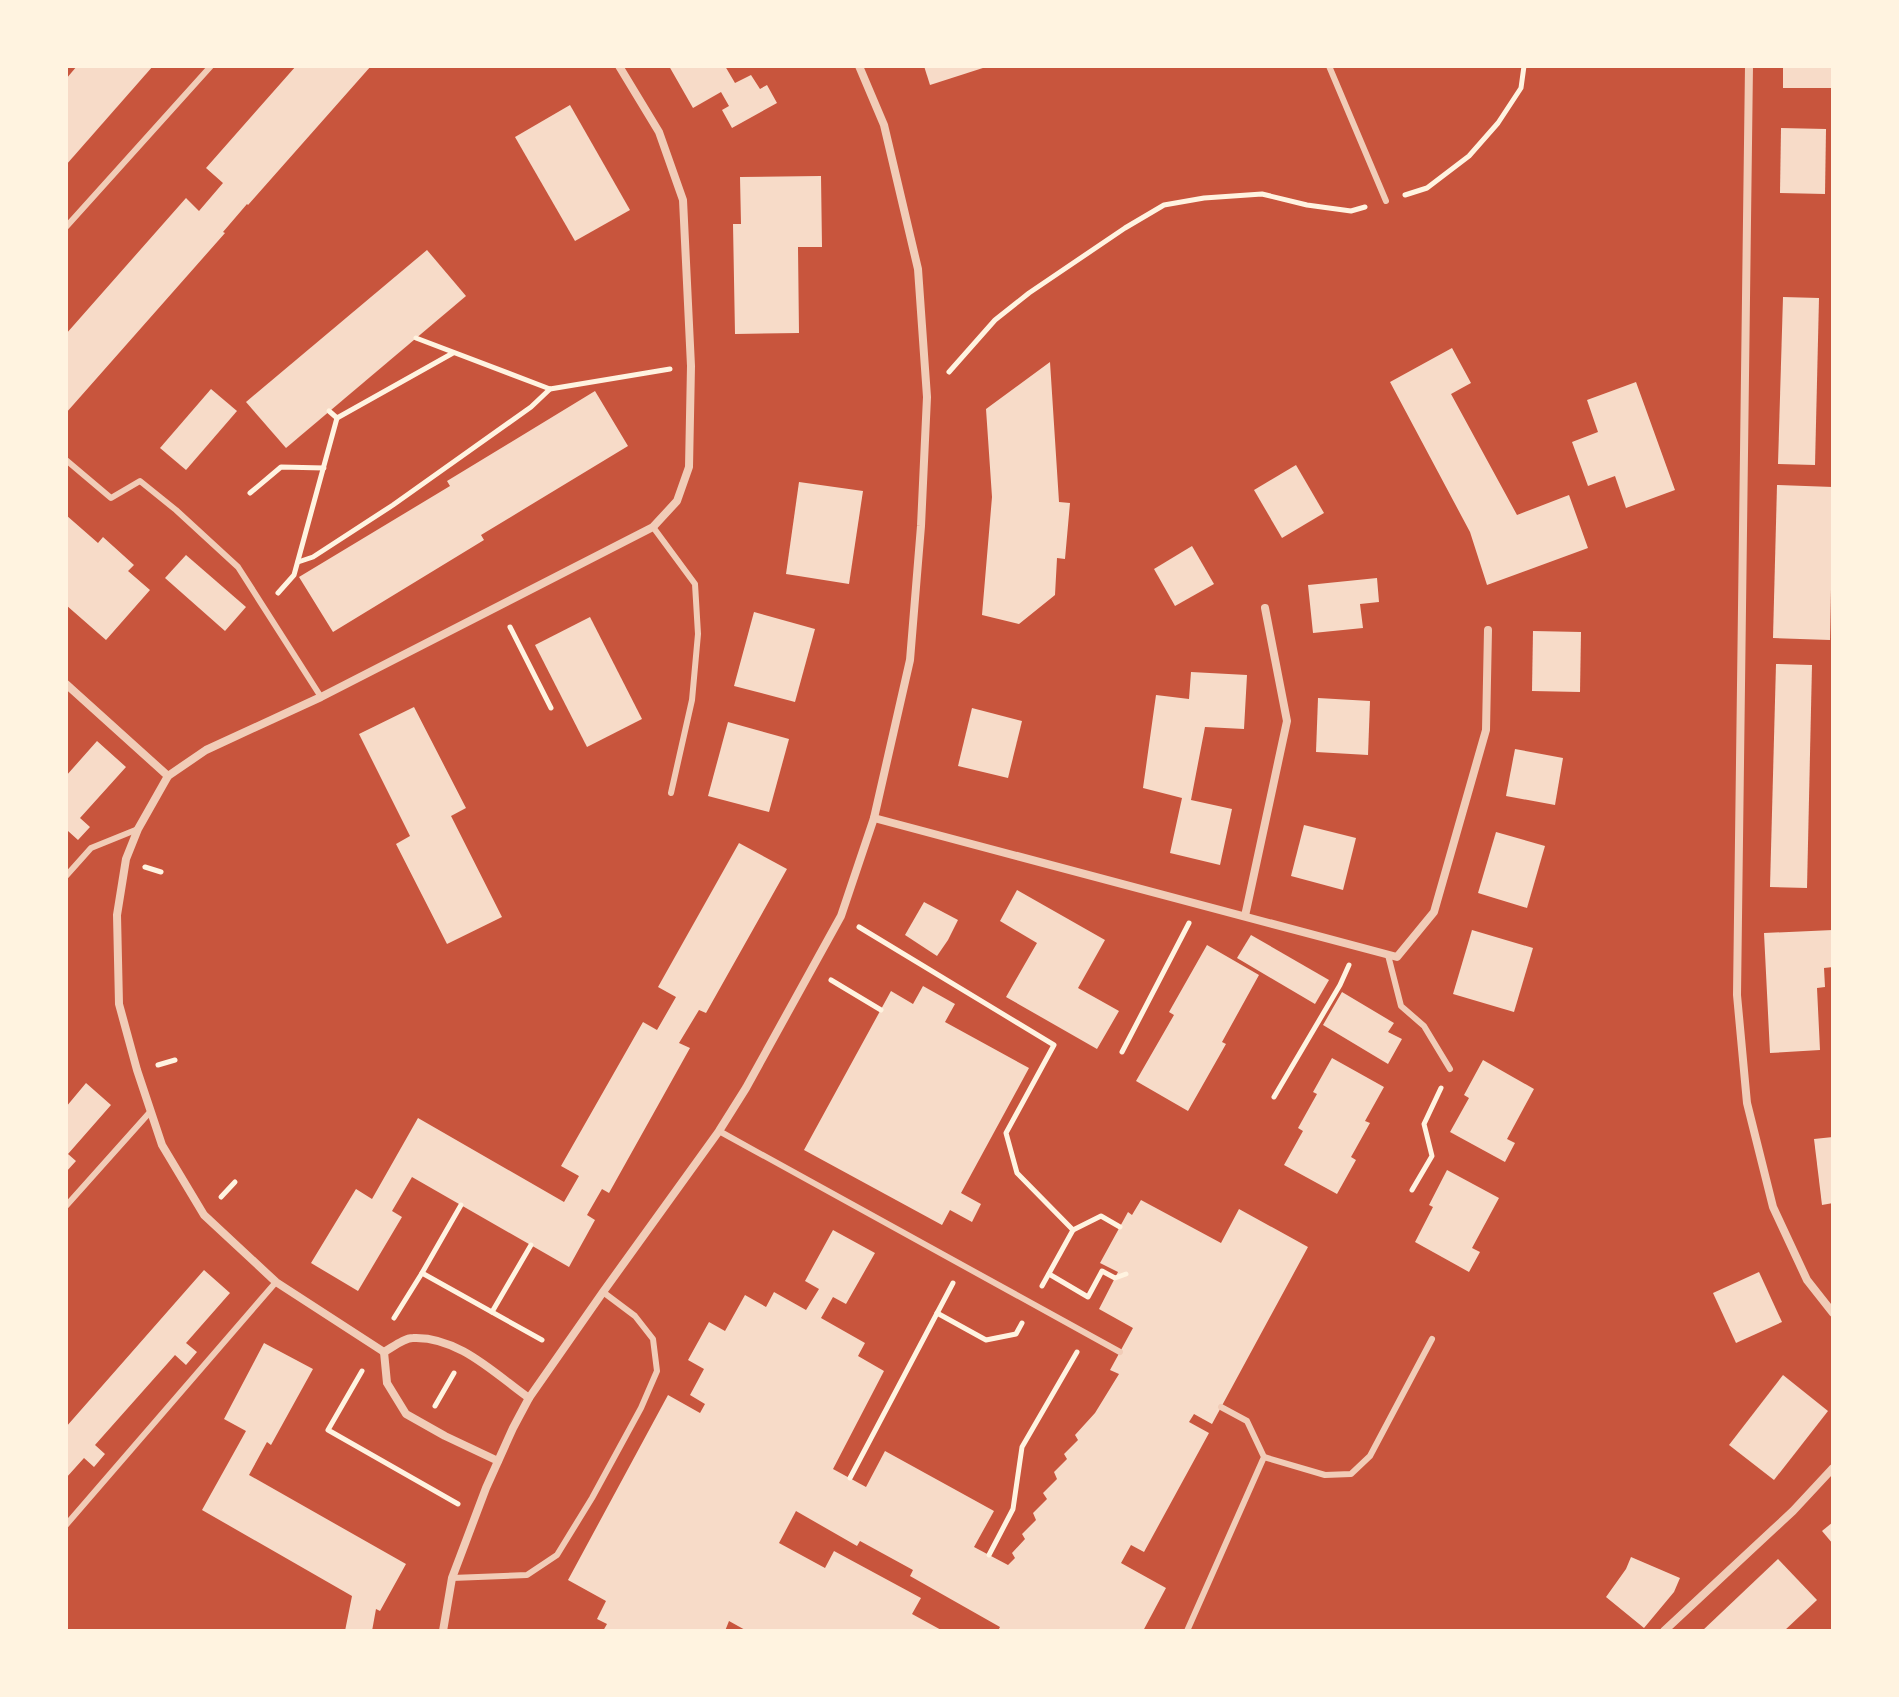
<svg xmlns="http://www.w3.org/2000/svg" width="1899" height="1697" font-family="'IBM Plex Sans',sans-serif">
	<rect width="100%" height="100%" fill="#c8553d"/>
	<g fill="#f7dbc8">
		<polygon points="77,66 153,66 66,165 66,79"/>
		<polygon points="296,66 371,66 248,205 247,204 223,232 225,233 66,413 66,334 186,198 199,211 223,183 206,168"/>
		<polygon points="669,66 725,66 735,83 751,75 760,89 767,85 777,103 732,128 722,110 729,106 721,92 693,108"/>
		<polygon points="924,66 986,66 986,67 930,85"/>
		<rect x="1783" y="66" width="50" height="22"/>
		<polygon points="570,105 630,210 575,241 515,137"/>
		<polygon points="1781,128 1826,129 1825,194 1780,193"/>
		<polygon points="821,176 822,247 798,247 799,333 735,334 733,224 741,224 740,177"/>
		<polygon points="427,250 466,296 286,448 246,402"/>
		<polygon points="1783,297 1819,298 1815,465 1778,464"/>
		<polygon points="1452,348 1471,383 1451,394 1517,515 1569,495 1588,548 1487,585 1470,532 1390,382"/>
		<polygon points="1050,362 1059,502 1070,503 1065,559 1057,558 1055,595 1019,624 982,615 992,497 986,409"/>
		<polygon points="1636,382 1675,490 1626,508 1615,476 1588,486 1572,442 1598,432 1587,400"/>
		<polygon points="211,389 237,411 186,470 160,448"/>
		<polygon points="595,391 628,446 481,535 484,540 333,632 299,577 450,486 447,481"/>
		<polygon points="1296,465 1324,513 1282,538 1254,490"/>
		<polygon points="799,482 863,491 849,584 786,574"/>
		<polygon points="1777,485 1833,487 1830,640 1773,638"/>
		<polygon points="66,515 98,543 103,537 134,565 128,571 150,590 106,640 66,605"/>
		<polygon points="1192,546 1214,584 1175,606 1154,569"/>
		<polygon points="186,555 246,607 225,631 165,578"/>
		<polygon points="1377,578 1379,602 1360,604 1363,628 1313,633 1308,585"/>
		<polygon points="754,612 815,629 795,702 734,686"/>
		<polygon points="590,617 642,719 587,747 535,645"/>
		<polygon points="1533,631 1581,632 1580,692 1532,691"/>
		<polygon points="1776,664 1812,665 1807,888 1770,887"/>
		<polygon points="1191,672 1247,675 1244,729 1205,727 1191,800 1232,809 1220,865 1170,853 1182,798 1143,788 1156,695 1189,699"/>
		<polygon points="1318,698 1370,701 1368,755 1316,752"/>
		<polygon points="414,707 466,808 451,816 502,917 447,944 396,844 410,836 359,734"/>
		<polygon points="972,708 1022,721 1008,778 958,766"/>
		<polygon points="728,722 789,739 769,812 708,796"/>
		<polygon points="97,741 126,767 80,818 90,827 78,840 68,831 66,834 66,776"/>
		<polygon points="1515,749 1563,758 1555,805 1506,796"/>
		<polygon points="1304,825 1356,838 1343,890 1291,876"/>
		<polygon points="1496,832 1545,846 1527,908 1478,893"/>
		<polygon points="739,843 787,869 706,1013 699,1010 679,1043 690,1048 609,1193 602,1189 587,1215 595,1220 569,1267 412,1177 392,1211 402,1217 358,1291 311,1263 356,1189 372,1199 418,1118 564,1202 579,1176 561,1166 643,1022 657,1030 676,997 658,987"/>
		<polygon points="1017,890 1105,940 1078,988 1119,1011 1097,1049 1006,997 1037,943 1000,921"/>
		<polygon points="924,902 958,920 948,940 937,956 905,935"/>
		<polygon points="1472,930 1533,948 1514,1012 1453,994"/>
		<polygon points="1833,930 1833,967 1824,968 1825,987 1817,988 1820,1050 1770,1053 1764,933"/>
		<polygon points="1251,935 1329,980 1315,1004 1237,958"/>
		<polygon points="1207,945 1259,975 1222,1042 1226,1044 1188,1111 1136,1081 1174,1015 1169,1012"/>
		<polygon points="923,986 955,1004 945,1022 1029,1068 961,1193 981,1204 972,1222 950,1210 942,1225 804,1150 891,991 913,1004"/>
		<polygon points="1342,992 1394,1023 1388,1032 1402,1039 1388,1064 1323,1025"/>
		<polygon points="1332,1058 1384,1087 1365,1121 1370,1123 1351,1157 1356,1160 1337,1194 1284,1165 1303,1131 1298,1128 1317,1094 1313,1092"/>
		<polygon points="1483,1060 1534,1089 1507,1139 1515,1143 1505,1162 1450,1132 1469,1098 1464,1095"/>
		<polygon points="86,1083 111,1105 68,1154 76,1161 66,1172 66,1107"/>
		<polygon points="1833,1137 1833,1203 1822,1205 1814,1139"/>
		<polygon points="1447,1170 1499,1198 1472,1248 1480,1252 1469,1272 1415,1242 1433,1207 1429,1205"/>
		<polygon points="1141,1200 1221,1243 1239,1209 1308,1247 1212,1424 1194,1414 1189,1422 1209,1433 1144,1552 1131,1545 1121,1563 1166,1588 1143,1631 998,1631 1000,1627 910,1576 913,1570 860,1541 857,1546 796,1511 779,1543 825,1568 834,1551 921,1598 912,1614 943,1631 747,1631 729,1621 725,1631 603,1631 607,1624 597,1619 606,1601 568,1580 668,1395 700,1413 705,1404 690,1395 704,1369 688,1360 709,1322 725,1331 745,1295 766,1307 774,1292 806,1310 819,1289 805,1281 833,1230 875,1253 846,1304 833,1297 821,1318 865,1343 858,1356 884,1371 833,1469 866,1487 885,1451 994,1511 974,1547 1008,1565 1015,1558 1012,1553 1025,1539 1022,1534 1036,1520 1033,1513 1047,1499 1043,1493 1057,1479 1054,1472 1067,1459 1064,1454 1078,1440 1075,1435 1095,1413 1119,1374 1110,1370 1133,1328 1099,1309 1118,1272 1100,1263 1128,1212 1132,1215"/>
		<polygon points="204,1270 230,1293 186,1343 197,1352 186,1365 175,1355 95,1445 105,1454 94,1467 84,1458 66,1478 66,1427"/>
		<polygon points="1759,1272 1782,1322 1736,1343 1713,1293"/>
		<polygon points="264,1343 313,1369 271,1445 267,1442 249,1475 406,1564 380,1611 376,1609 372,1631 345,1631 352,1596 202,1510 246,1431 224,1419"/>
		<polygon points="1783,1375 1828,1411 1774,1480 1729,1445"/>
		<polygon points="1833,1522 1833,1544 1822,1531"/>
		<polygon points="1631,1557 1680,1578 1674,1592 1644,1628 1606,1597 1626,1569"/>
		<polygon points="1778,1559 1817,1600 1784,1631 1702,1631"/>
	</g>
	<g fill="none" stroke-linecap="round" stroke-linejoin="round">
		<g stroke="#fff3e0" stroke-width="5">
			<polyline points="1405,195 1427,188 1469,156 1498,123 1521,88 1524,66"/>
			<polyline points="416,338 550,389 670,369"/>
			<polyline points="949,372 995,320 1029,293 1125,228 1164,205 1204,198 1262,194 1307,205 1351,211 1365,207"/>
			<polyline points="329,411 337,418 453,353"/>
			<polyline points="250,493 281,467 324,468"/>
			<polyline points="298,562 313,557 393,505 531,407 550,389"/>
			<polyline points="278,593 294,575 337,418"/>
			<polyline points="510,627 551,708"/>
			<polyline points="145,867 161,872"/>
			<polyline points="859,927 1054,1045 1006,1133 1017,1173 1073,1230 1042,1286"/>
			<polyline points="831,980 881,1010"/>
			<polyline points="1122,1052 1189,923"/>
			<polyline points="158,1065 175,1060"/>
			<polyline points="1274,1097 1340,985 1349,965"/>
			<polyline points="1412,1190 1432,1156 1424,1124 1441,1088"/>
			<polyline points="221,1197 235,1182"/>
			<polyline points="1073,1230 1101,1216 1120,1227"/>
			<polyline points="422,1273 461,1205"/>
			<polyline points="1049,1274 1088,1297 1102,1271 1115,1278 1126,1274"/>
			<polyline points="492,1312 531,1245"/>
			<polyline points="937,1313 986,1340 1016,1334 1022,1323"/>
			<polyline points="394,1318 422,1273 542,1340"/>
			<polyline points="362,1371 328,1430 458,1504"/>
			<polyline points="435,1406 454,1373"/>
			<polyline points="850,1478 953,1283"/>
			<polyline points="989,1555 1013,1509 1022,1447 1077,1352"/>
		</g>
		<g stroke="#f1ccb7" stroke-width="6">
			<polyline points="1329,66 1386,201"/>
			<polyline points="66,227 211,66"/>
			<polyline points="66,460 111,498 140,481 176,510 238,567 321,697"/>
			<polyline points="653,527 695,584 698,634 692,700 671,793"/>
			<polyline points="66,876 91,848 138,829"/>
			<polyline points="1388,955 1401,1006 1424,1026 1450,1069"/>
			<polyline points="719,1131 1120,1352"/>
			<polyline points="66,1206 150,1112"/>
			<polyline points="1264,1457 1325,1475 1351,1474 1370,1456 1432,1339"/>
			<polyline points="66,1525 276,1282"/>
			<polyline points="452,1578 527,1575 557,1555 592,1498 641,1408 657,1371 653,1339 635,1316 603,1292"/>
			<polyline points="1187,1631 1264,1457 1247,1421 1221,1407"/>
		</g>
		<g stroke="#f1ccb7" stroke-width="8">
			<polyline points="1749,66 1737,995 1747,1103 1773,1207 1807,1280 1833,1313"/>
			<polyline points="66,684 168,776"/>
			<polyline points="874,818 1397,957 1434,912 1486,730 1488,630"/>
			<polyline points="1245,916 1287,721 1265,608"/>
			<polyline points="384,1352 276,1282 204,1215 162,1145 137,1070 119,1004 117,915 126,859 138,829 168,776 206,750 321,697 653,527 677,501 689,467 691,366 683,200 659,132 619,66"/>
			<polyline points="384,1352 387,1383 406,1414 445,1436 498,1461"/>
			<path d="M384,1352C393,1347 404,1338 413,1338C458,1336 495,1374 529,1398"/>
			<polyline points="443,1631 452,1578 486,1488 513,1428 529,1398 603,1292 719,1131 746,1088 841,916 874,818 910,660 921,526 927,397 918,269 884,125 859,66"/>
			<polyline points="1664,1631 1793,1511 1833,1468"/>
		</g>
	</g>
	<rect width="1899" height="1697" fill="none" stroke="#fff3e0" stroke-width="136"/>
</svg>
